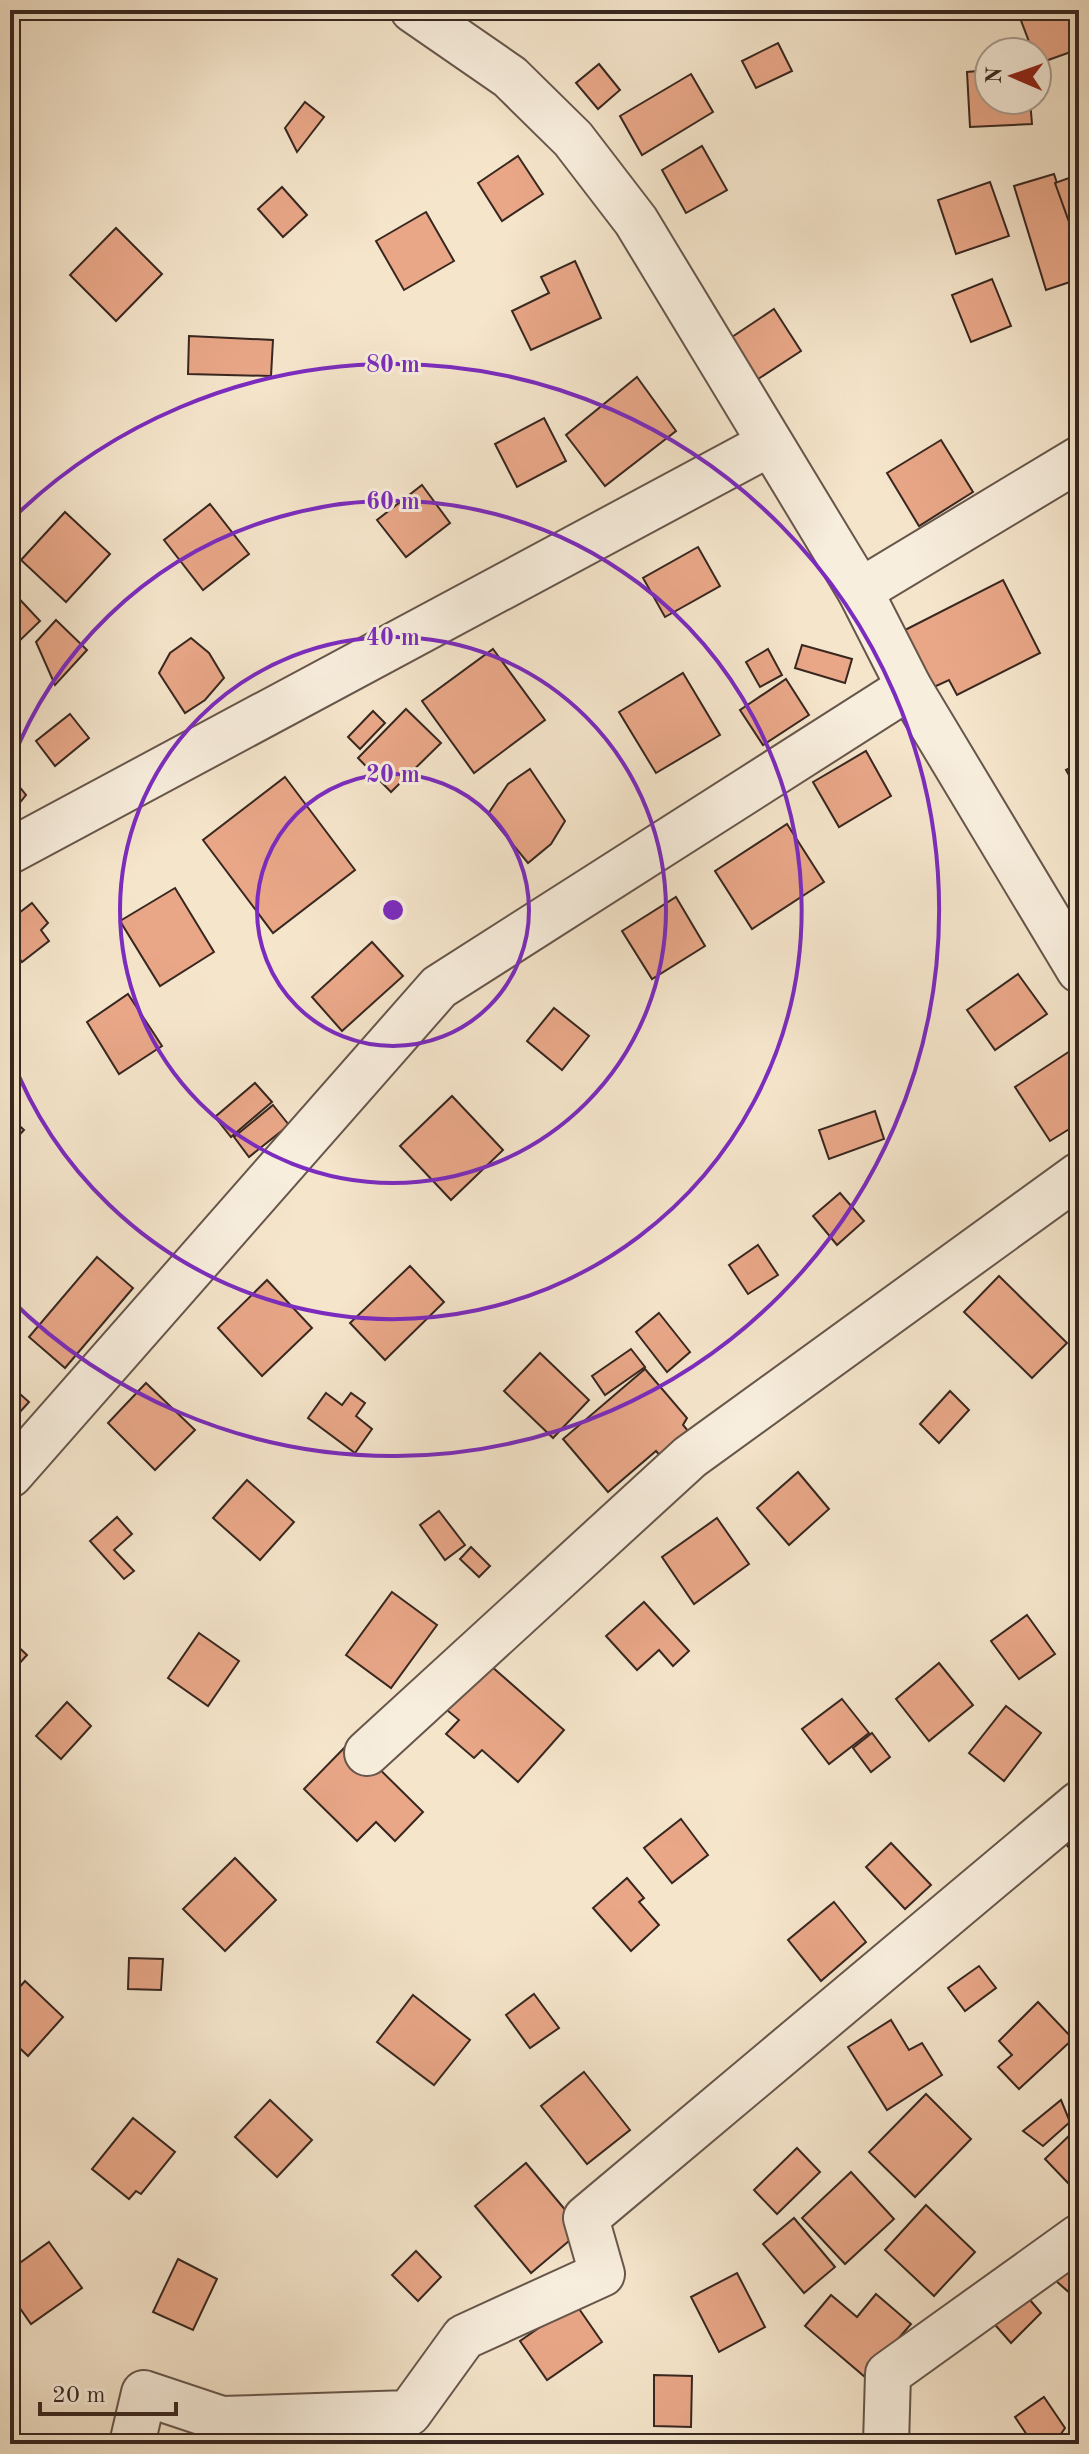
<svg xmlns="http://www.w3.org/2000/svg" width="1089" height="2454" font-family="'Old Standard TT',serif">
	<rect width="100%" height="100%" fill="#f5e5cb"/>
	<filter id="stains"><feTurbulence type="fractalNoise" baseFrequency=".0025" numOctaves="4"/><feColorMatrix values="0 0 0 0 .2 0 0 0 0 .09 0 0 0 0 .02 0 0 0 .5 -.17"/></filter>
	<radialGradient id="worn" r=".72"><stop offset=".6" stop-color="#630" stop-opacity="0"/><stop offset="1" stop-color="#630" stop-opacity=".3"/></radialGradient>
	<g fill="#e9a788" stroke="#382720" stroke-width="2">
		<polygon points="1017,10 1079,10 1079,49 1037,64 1037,52 1033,52"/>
		<polygon points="778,43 792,71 756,88 742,61"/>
		<polygon points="599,64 620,90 598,109 576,83"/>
		<polygon points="989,70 989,100 1030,100 1032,124 970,127 967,72"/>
		<polygon points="691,74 713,112 642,155 620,116"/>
		<polygon points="305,102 324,117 297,152 285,128"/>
		<polygon points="702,146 727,190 686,213 662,170"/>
		<polygon points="518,156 543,194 502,221 478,183"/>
		<polygon points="1054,174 1079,251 1079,279 1046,290 1014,186"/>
		<polygon points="1077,175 1079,182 1077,244 1055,183"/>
		<polygon points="990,182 1009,236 956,254 938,200"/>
		<polygon points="282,187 307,215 283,237 258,209"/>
		<polygon points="426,212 454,261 404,290 376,241"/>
		<polygon points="116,228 162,274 116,321 70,275"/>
		<polygon points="575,261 601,318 531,350 512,311 549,293 541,277"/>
		<polygon points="992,279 1011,326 971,342 952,295"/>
		<polygon points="774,309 801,351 752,383 726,341"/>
		<polygon points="189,336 273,340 271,376 188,374"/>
		<polygon points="637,377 676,431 605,486 566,435"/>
		<polygon points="544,418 566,461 517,487 495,444"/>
		<polygon points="941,440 973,492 919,526 887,473"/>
		<polygon points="422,485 450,523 406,557 377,520"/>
		<polygon points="210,504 249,554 203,590 164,540"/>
		<polygon points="65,512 110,554 66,602 21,560"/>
		<polygon points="698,547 720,586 665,617 643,578"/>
		<polygon points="1003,580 1040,653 957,695 949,680 934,687 905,630"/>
		<polygon points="10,589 40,621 10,650"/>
		<polygon points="56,620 87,650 55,685 36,642"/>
		<polygon points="191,638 209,653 224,678 205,700 185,713 159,673 170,653"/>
		<polygon points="802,645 852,659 845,683 795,668"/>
		<polygon points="493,649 545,720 474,773 422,701"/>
		<polygon points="768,649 782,675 760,687 746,662"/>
		<polygon points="683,673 720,735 656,773 619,712"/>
		<polygon points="786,679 809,715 763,745 740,710"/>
		<polygon points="406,709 441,743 391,792 358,758"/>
		<polygon points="373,711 385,723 360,749 348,737"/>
		<polygon points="70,714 89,738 55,766 36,741"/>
		<polygon points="866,751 891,796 839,827 813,782"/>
		<polygon points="1079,763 1079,793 1066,770"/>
		<polygon points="530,769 565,821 551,844 528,863 488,814 508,784"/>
		<polygon points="10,775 26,795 10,815"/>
		<polygon points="285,777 355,870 273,933 203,840"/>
		<polygon points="787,824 824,882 752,929 715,871"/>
		<polygon points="175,888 214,952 160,986 120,921"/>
		<polygon points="676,897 705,946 652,979 622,931"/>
		<polygon points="32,903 48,923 41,930 49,941 22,962 10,945 10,920"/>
		<polygon points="372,942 403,976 342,1031 312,997"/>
		<polygon points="1018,974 1047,1014 995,1050 967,1010"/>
		<polygon points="128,994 162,1046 119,1074 87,1022"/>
		<polygon points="554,1008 589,1036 562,1070 527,1041"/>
		<polygon points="1070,1051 1079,1064 1079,1123 1050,1141 1015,1087"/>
		<polygon points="255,1083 272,1102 231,1137 215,1117"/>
		<polygon points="452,1096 503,1150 451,1200 400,1146"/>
		<polygon points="273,1105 289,1125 249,1157 234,1137"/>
		<polygon points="875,1111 884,1139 829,1159 819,1130"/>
		<polygon points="10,1117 24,1130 10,1145"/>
		<polygon points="840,1193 864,1221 837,1245 813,1216"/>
		<polygon points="758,1245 778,1275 748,1294 729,1265"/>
		<polygon points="97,1257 133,1288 65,1368 29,1337"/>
		<polygon points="410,1266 444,1302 385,1360 350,1323"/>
		<polygon points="999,1276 1067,1343 1032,1378 964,1312"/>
		<polygon points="267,1280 312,1328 262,1376 218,1328"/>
		<polygon points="659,1313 690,1352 667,1372 636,1332"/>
		<polygon points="631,1349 645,1367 605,1395 592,1376"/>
		<polygon points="540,1353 589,1400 553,1438 504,1391"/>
		<polygon points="645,1369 687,1418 683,1425 698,1443 670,1467 656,1451 608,1492 563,1439"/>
		<polygon points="146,1383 195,1430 155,1470 108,1423"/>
		<polygon points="10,1385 29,1402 10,1423"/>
		<polygon points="950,1391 969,1410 939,1443 920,1424"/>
		<polygon points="326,1393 342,1405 351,1393 365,1403 356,1416 372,1429 355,1453 308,1418"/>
		<polygon points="798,1472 829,1509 789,1545 757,1508"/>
		<polygon points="247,1480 294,1522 260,1560 213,1518"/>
		<polygon points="439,1511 465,1545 445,1560 420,1525"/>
		<polygon points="117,1517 132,1534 114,1550 134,1571 124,1579 90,1541"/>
		<polygon points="717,1518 749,1564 694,1604 662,1557"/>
		<polygon points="471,1547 490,1566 479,1577 460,1559"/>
		<polygon points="392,1592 437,1625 391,1688 346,1655"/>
		<polygon points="644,1602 689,1651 673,1666 659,1650 637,1670 606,1636"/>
		<polygon points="1027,1615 1055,1654 1019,1679 991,1641"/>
		<polygon points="199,1633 239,1661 208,1706 168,1678"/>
		<polygon points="10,1639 27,1655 10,1674"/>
		<polygon points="483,1659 564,1730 518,1782 482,1750 474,1758 446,1734 459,1720 442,1706"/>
		<polygon points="939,1663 973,1705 929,1741 896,1699"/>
		<polygon points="842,1699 869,1733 829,1764 802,1729"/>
		<polygon points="67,1702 91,1726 61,1759 36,1736"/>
		<polygon points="1006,1706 1041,1733 1004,1781 969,1753"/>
		<polygon points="872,1733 890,1757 871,1772 853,1748"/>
		<polygon points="351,1741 423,1812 395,1841 376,1822 357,1841 304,1789"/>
		<polygon points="681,1819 708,1855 672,1883 644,1848"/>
		<polygon points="1079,1834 1079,1861 1066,1844"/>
		<polygon points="891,1843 931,1885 905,1909 866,1867"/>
		<polygon points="235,1858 276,1900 225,1951 183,1909"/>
		<polygon points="627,1878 644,1898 639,1902 659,1925 631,1951 593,1908"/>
		<polygon points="834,1902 866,1942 821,1981 788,1940"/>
		<polygon points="129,1958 163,1959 161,1990 128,1989"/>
		<polygon points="979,1966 996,1988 965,2011 948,1988"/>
		<polygon points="25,1981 63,2017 28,2056 10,2039 10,1998"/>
		<polygon points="534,1994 559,2028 530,2048 506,2015"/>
		<polygon points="413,1995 470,2040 434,2085 377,2042"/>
		<polygon points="1038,2002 1073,2039 1019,2089 998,2067 1012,2055 999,2041"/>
		<polygon points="891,2020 909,2050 922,2043 942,2075 887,2110 848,2047"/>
		<polygon points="584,2072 630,2130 587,2164 541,2106"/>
		<polygon points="926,2094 971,2139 915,2197 869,2152"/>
		<polygon points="270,2100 312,2140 277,2177 235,2137"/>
		<polygon points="1061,2100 1070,2122 1043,2146 1023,2131"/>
		<polygon points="133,2118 175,2152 141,2194 136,2191 129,2199 92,2169"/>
		<polygon points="1079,2126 1079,2175 1069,2184 1045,2159"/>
		<polygon points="797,2148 820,2172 777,2214 754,2190"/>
		<polygon points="526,2163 582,2230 531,2273 475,2206"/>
		<polygon points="851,2172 894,2219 845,2264 802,2218"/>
		<polygon points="926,2205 975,2252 934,2296 885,2250"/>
		<polygon points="794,2218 835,2267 804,2293 763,2244"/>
		<polygon points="49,2242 82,2288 31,2324 10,2294 10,2270"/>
		<polygon points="416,2251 441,2277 418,2301 392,2275"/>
		<polygon points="178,2259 217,2279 193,2330 153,2312"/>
		<polygon points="1072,2264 1079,2270 1079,2301 1056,2281"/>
		<polygon points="737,2273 765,2327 719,2352 691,2297"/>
		<polygon points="1019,2287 1041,2313 1011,2343 989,2318"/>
		<polygon points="876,2294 911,2324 865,2377 805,2326 831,2295 857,2317"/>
		<polygon points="575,2303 602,2342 547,2380 520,2341"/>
		<polygon points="654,2375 692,2376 691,2427 654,2426"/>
		<polygon points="1044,2397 1065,2428 1054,2444 1033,2444 1015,2417"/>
	</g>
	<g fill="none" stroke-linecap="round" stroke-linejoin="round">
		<g stroke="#67564b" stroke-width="48">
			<g id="minor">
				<polyline points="413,10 510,77 573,139 636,221 860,591 909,687 1079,970"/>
				<polyline points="860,591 1079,459"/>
				<polyline points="10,851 769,444"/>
				<polyline points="10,1475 439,987 909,687"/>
				<polyline points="367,1753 690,1457 1079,1175"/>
				<polyline points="132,2444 144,2393 222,2419 409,2413 464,2337 602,2274 586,2218 1079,1804"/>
				<polyline points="886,2444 888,2374 1079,2237"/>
			</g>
		</g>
		<use href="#minor" stroke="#f8eedd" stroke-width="44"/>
	</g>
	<g fill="none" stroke="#7b2cbf" stroke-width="4">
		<circle cx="393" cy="910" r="136"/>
		<circle cx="393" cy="910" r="273"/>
		<path d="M11 763A409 409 0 1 1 11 1057"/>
		<path d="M10 521A546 546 0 1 1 10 1299"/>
	</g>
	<circle cx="393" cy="910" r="12" fill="#7b2cbf" stroke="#f8eedd" stroke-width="4"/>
	<g font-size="24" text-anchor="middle" font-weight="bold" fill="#7b2cbf" stroke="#f8eedd" stroke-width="6" stroke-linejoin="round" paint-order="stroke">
		<text x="393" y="372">80 m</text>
		<text x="393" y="509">60 m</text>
		<text x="393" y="645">40 m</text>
		<text x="393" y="782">20 m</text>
	</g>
	<rect width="1089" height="2454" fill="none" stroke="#f5e5cb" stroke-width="40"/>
	<rect x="12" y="12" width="1065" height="2430" fill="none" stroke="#382720" stroke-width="4"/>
	<rect x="20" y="20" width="1049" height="2414" fill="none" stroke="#382720" stroke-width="2"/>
	<g transform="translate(1013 76) rotate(272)"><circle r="38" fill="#f8eedd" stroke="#ab9e91" stroke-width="2"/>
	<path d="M0-6L14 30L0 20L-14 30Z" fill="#8f2418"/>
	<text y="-12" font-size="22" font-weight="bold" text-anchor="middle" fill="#382720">N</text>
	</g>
	<path d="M40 2402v12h136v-12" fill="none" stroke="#382720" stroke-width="4"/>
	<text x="52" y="2402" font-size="24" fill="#382720" stroke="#f8eedd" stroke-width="6" paint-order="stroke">20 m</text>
	<rect width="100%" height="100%" filter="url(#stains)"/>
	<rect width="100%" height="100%" fill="url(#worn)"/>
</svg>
